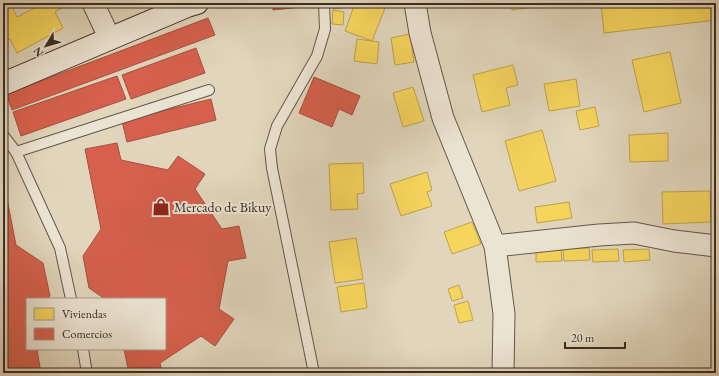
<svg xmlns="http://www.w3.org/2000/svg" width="719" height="376" font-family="'EB Garamond',serif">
	<rect width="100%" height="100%" fill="#e1d6bc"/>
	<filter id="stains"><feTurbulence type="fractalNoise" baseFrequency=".005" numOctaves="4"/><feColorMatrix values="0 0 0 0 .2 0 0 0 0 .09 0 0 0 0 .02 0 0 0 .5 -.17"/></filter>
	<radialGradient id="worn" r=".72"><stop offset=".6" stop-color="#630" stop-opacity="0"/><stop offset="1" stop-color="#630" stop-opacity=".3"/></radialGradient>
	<g fill="#f6d55c" stroke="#bea24c">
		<polygon points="44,3 60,3 62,8 55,12 63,28 17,53 10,39 3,43 3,9 11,5 17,17"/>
		<polygon points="333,3 343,3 343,8 333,9"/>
		<polygon points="346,3 387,3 372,41 345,31 354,6"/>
		<polygon points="512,3 549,3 549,5 512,10"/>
		<polygon points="601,3 716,3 716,20 604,33"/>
		<polygon points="333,10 344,12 343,25 332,24"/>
		<polygon points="410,34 414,62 395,65 391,38"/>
		<polygon points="357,39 379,42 377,64 354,61"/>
		<polygon points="670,52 681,103 644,112 632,60"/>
		<polygon points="513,65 518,85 506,88 510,105 482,112 473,75"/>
		<polygon points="576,79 580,106 549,111 544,84"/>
		<polygon points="413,87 424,121 403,127 393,93"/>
		<polygon points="595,107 599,126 580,130 576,111"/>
		<polygon points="542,130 556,181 519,191 505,141"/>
		<polygon points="668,133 668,161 630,162 629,135"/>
		<polygon points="363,163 364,193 357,194 358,209 331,210 329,164"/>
		<polygon points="427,172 432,190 427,192 432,206 401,216 390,184"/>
		<polygon points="710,191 711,222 663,224 662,192"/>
		<polygon points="569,202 572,218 537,223 535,207"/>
		<polygon points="472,222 481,244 452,254 444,232"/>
		<polygon points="356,238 363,279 335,283 329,242"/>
		<polygon points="589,248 590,260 564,261 563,249"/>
		<polygon points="561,249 562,261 536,262 536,251"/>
		<polygon points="618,249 619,261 593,262 592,250"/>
		<polygon points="649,249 650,260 624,262 623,250"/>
		<polygon points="364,283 367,308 341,312 337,287"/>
		<polygon points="459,285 463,298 452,301 448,289"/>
		<polygon points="468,301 473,320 459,323 454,305"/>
		<polygon points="479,369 479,373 456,373"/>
	</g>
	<g fill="#d6604d" stroke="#a75041">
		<polygon points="272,3 301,3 301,7 273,10"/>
		<polygon points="208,18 215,35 12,110 6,94"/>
		<polygon points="196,48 205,73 131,99 122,75"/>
		<polygon points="117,76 126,99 21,136 13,112"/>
		<polygon points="314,77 360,96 352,115 339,109 332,127 299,113"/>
		<polygon points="211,99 216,120 127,142 122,121"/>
		<polygon points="117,143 121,160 168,170 178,156 205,174 195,189 222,229 239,226 246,258 228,261 219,309 234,319 215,346 201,336 160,363 162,373 129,373 124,349 165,349 165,299 105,299 89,288 83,256 101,229 85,149"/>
		<polygon points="3,178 16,245 43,263 50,296 47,299 27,299 27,349 37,349 41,373 3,373"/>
	</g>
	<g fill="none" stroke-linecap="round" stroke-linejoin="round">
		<g stroke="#64564b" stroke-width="12">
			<g id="lane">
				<polyline points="3,135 16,152 60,248 71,299"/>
				<polyline points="16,152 209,90"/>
				<polyline points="83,349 87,373"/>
				<polyline points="314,373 272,168 270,149 277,126 317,56 325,29 324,3"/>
			</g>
		</g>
		<g stroke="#64564b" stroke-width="23">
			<g id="street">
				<polyline points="93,3 110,39"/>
				<polyline points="415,3 420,33 443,118 495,246 504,314 503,373"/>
				<polyline points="495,246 599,235 634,233 674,241 716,246"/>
			</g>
		</g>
		<g stroke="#3a2c25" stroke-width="24">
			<polyline id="secondary" points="3,84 187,6 197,3"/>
		</g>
		<use href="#lane" stroke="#ece4d3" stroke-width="10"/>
		<use href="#street" stroke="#ece4d3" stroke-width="21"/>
		<use href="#secondary" stroke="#ece4d3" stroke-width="22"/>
	</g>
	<defs>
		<g id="shop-bare" transform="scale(1.38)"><path d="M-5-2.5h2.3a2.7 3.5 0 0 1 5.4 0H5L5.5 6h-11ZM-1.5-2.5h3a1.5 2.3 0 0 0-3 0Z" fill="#8f2418" stroke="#ece4d3" stroke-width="2.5" paint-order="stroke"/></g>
	</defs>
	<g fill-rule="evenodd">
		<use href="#shop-bare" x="161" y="207"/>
	</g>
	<g text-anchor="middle" stroke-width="4" stroke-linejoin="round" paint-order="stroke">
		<g font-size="14" fill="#3a2c25" stroke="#ece4d3" text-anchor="start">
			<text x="174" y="212">Mercado de Bikuy</text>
		</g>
	</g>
	<rect width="719" height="376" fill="none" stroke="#e1d6bc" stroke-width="16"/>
	<rect x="4" y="4" width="711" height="368" fill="none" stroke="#3a2c25" stroke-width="2"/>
	<rect x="8" y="8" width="703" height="360" fill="none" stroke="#3a2c25"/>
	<rect x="26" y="298" width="140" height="52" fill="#ece4d3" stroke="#a59a8d"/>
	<rect x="34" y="308" width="20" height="12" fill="#f6d55c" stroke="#a59a8d"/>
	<text x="62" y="318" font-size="12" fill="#3a2c25">Viviendas</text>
	<rect x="34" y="328" width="20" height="12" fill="#d6604d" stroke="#a59a8d"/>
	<text x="62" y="338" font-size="12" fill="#3a2c25">Comercios</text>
	<g transform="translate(46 46) rotate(232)" stroke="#ece4d3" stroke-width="3" paint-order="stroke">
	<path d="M0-3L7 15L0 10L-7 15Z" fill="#3a2c25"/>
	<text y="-6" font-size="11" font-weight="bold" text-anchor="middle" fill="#3a2c25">N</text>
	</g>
	<path d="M565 342v6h60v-6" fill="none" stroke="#3a2c25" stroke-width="2"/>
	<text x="571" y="342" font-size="12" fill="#3a2c25" stroke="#ece4d3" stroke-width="3" paint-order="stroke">20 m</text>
	<rect width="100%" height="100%" filter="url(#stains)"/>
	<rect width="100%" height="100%" fill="url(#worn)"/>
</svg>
